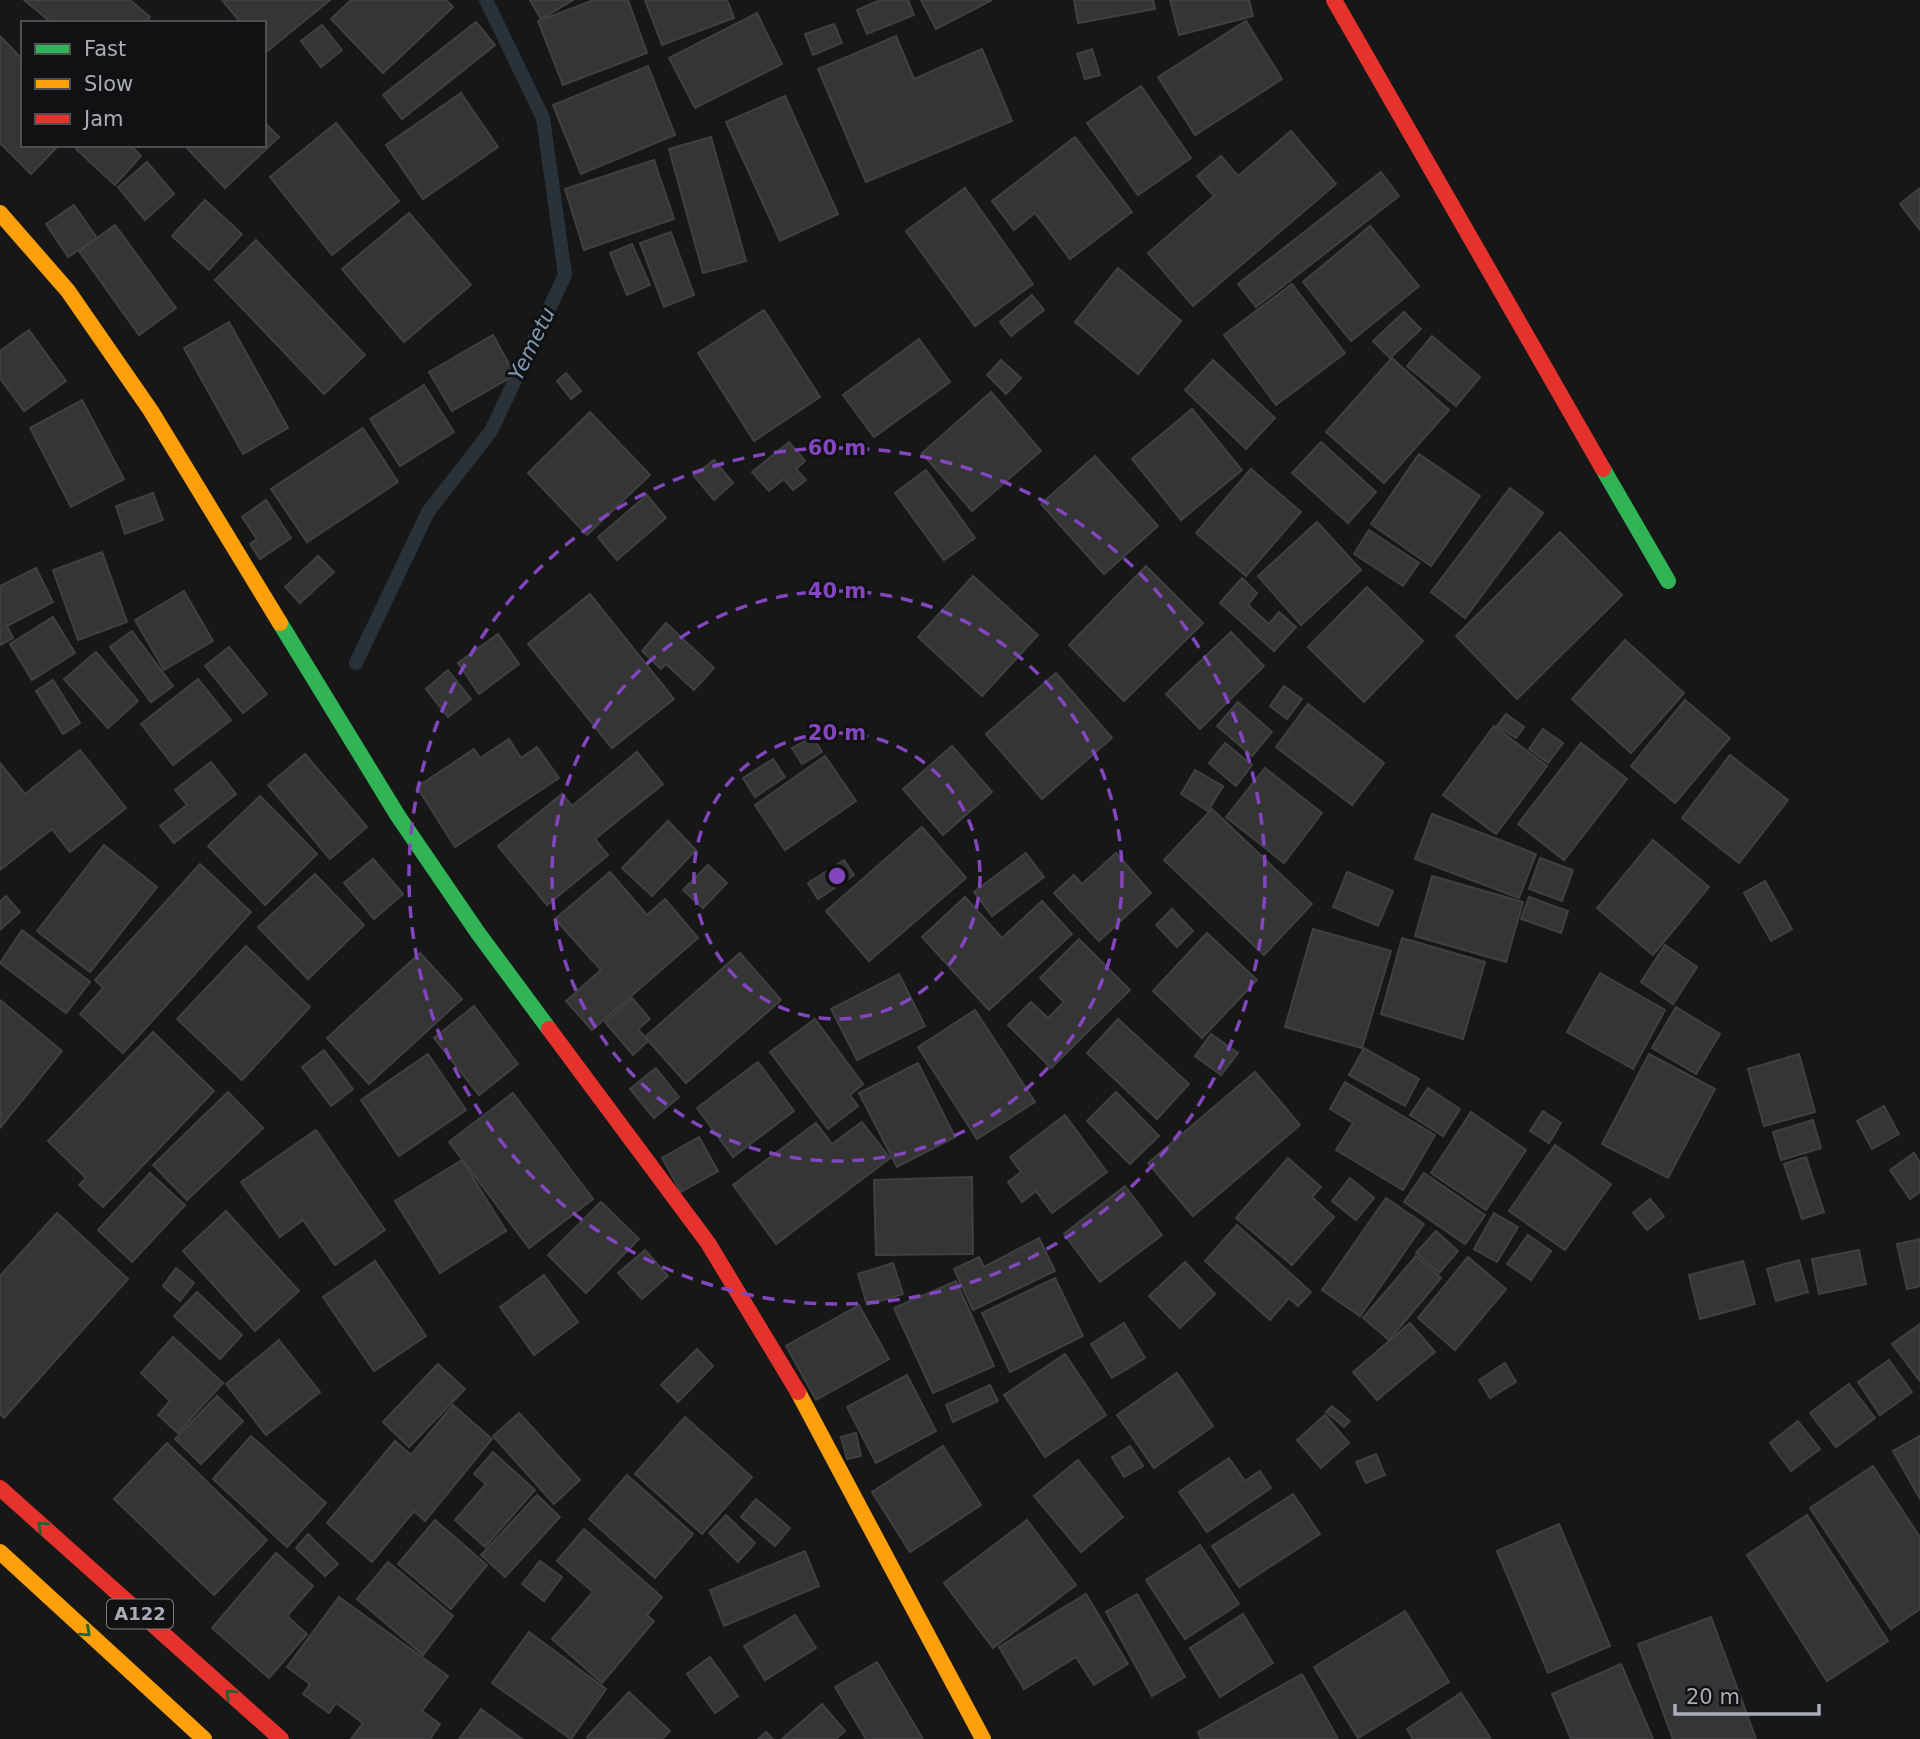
<svg xmlns="http://www.w3.org/2000/svg" width="1920" height="1739" font-family="'DejaVu Sans',sans-serif">
	<rect width="100%" height="100%" fill="#171717"/>
	<g fill="none" stroke-linecap="round" stroke-linejoin="round">
		<polyline stroke="#2a3239" stroke-width="14" points="356,663 428,512 491,431 565,275 543,118 486,0"/>
	</g>
	<g fill="#353536" stroke="#3f4043" stroke-width="2">
		<polygon points="24,0 130,0 150,17 145,23 52,23"/>
		<polygon points="222,0 330,0 265,53 264,23 241,23"/>
		<polygon points="351,0 446,0 453,7 383,73 331,19"/>
		<polygon points="530,0 573,0 541,19"/>
		<polygon points="594,0 628,0 647,53 563,85 538,21"/>
		<polygon points="645,0 727,0 734,18 662,45"/>
		<polygon points="908,0 914,15 867,34 857,10 880,0"/>
		<polygon points="921,0 992,0 936,29"/>
		<polygon points="1074,0 1153,0 1155,9 1078,23"/>
		<polygon points="1170,0 1249,0 1253,16 1179,35"/>
		<polygon points="757,13 782,64 695,108 669,58"/>
		<polygon points="1246,21 1282,79 1195,135 1158,77"/>
		<polygon points="476,22 495,45 402,119 383,95"/>
		<polygon points="834,24 842,43 813,55 805,34"/>
		<polygon points="322,25 342,50 321,67 301,41"/>
		<polygon points="0,36 23,60 23,145 59,145 31,174 0,143"/>
		<polygon points="896,36 914,79 982,49 1012,121 866,182 818,69"/>
		<polygon points="1092,49 1100,75 1085,79 1077,54"/>
		<polygon points="648,66 675,135 581,174 553,105"/>
		<polygon points="1141,86 1191,158 1138,195 1087,123"/>
		<polygon points="461,93 498,147 423,199 386,145"/>
		<polygon points="785,96 838,214 780,241 726,122"/>
		<polygon points="264,122 279,137 225,188 184,145 264,145"/>
		<polygon points="336,123 399,201 332,255 270,177"/>
		<polygon points="1291,131 1336,184 1193,306 1148,253 1214,196 1197,176 1221,156 1238,176"/>
		<polygon points="711,137 746,261 703,273 669,149"/>
		<polygon points="1075,137 1132,212 1070,259 1035,213 1014,230 992,201"/>
		<polygon points="80,145 130,145 141,156 115,185 76,149"/>
		<polygon points="654,160 674,219 584,250 565,189"/>
		<polygon points="147,162 174,194 145,220 118,187"/>
		<polygon points="1381,172 1399,196 1256,307 1238,284"/>
		<polygon points="965,188 1033,284 975,326 906,231"/>
		<polygon points="1920,188 1920,230 1900,204"/>
		<polygon points="205,200 242,234 209,270 172,236"/>
		<polygon points="74,205 97,238 68,257 46,224"/>
		<polygon points="409,213 471,285 404,342 342,269"/>
		<polygon points="115,225 176,308 139,335 79,251"/>
		<polygon points="1370,226 1419,286 1351,341 1303,282"/>
		<polygon points="671,232 694,295 664,307 640,243"/>
		<polygon points="256,240 365,355 324,394 215,280"/>
		<polygon points="632,244 650,285 627,295 610,253"/>
		<polygon points="1118,268 1181,321 1138,374 1075,322"/>
		<polygon points="1292,284 1345,353 1276,405 1224,335"/>
		<polygon points="1032,295 1044,310 1011,336 1000,322"/>
		<polygon points="764,310 820,397 754,441 698,353"/>
		<polygon points="1404,312 1421,329 1390,358 1373,341"/>
		<polygon points="229,322 288,428 243,454 184,348"/>
		<polygon points="29,330 66,381 24,411 0,378 0,351"/>
		<polygon points="493,335 515,375 452,411 429,372"/>
		<polygon points="1432,336 1480,377 1456,406 1407,366"/>
		<polygon points="919,339 950,382 874,437 843,395"/>
		<polygon points="1392,358 1449,410 1384,483 1326,432"/>
		<polygon points="1001,360 1021,378 1006,394 987,375"/>
		<polygon points="1213,360 1275,418 1246,449 1185,390"/>
		<polygon points="566,373 581,391 571,399 557,381"/>
		<polygon points="424,385 454,432 400,466 370,419"/>
		<polygon points="991,392 1041,451 972,511 922,453"/>
		<polygon points="82,400 124,479 71,507 30,428"/>
		<polygon points="1192,409 1242,470 1181,520 1132,459"/>
		<polygon points="590,412 650,475 587,535 528,473"/>
		<polygon points="363,428 398,482 307,542 271,489"/>
		<polygon points="789,442 805,461 796,469 806,480 793,490 784,479 769,491 752,472"/>
		<polygon points="1321,442 1376,492 1348,523 1292,473"/>
		<polygon points="1419,454 1480,496 1431,566 1371,524"/>
		<polygon points="1095,456 1158,526 1104,574 1041,504"/>
		<polygon points="714,460 733,483 714,500 694,476"/>
		<polygon points="1251,469 1301,512 1246,576 1196,533"/>
		<polygon points="926,470 975,538 944,560 895,493"/>
		<polygon points="1510,488 1543,513 1465,618 1431,592"/>
		<polygon points="153,493 163,520 125,534 116,506"/>
		<polygon points="647,495 666,518 617,560 598,537"/>
		<polygon points="266,500 291,538 260,559 250,544 257,539 242,517"/>
		<polygon points="1317,522 1361,570 1301,625 1258,576"/>
		<polygon points="1369,530 1419,563 1403,586 1354,554"/>
		<polygon points="1560,532 1622,595 1517,699 1456,636"/>
		<polygon points="102,552 127,622 78,640 53,570"/>
		<polygon points="318,556 334,572 300,603 285,587"/>
		<polygon points="1146,566 1203,623 1124,701 1069,645"/>
		<polygon points="36,568 53,602 7,626 13,638 0,645 0,586"/>
		<polygon points="973,576 1038,635 982,696 918,637"/>
		<polygon points="1242,578 1257,593 1248,605 1269,624 1279,612 1296,627 1274,651 1220,603"/>
		<polygon points="1367,587 1423,641 1364,702 1308,647"/>
		<polygon points="184,591 213,641 164,670 135,620"/>
		<polygon points="590,594 674,699 612,748 528,644"/>
		<polygon points="53,617 75,653 32,680 10,644"/>
		<polygon points="666,623 714,668 694,690 666,664 661,669 642,651"/>
		<polygon points="132,631 173,686 151,702 110,647"/>
		<polygon points="1231,632 1264,666 1200,729 1166,694"/>
		<polygon points="498,634 519,664 479,694 458,663"/>
		<polygon points="1625,640 1684,693 1631,753 1572,699"/>
		<polygon points="229,647 267,694 243,713 205,666"/>
		<polygon points="96,652 138,701 108,728 64,679"/>
		<polygon points="448,670 471,699 448,717 426,689"/>
		<polygon points="1056,673 1112,738 1042,799 986,734"/>
		<polygon points="198,679 231,720 173,765 141,724"/>
		<polygon points="53,680 80,723 63,734 36,691"/>
		<polygon points="1284,686 1302,699 1287,719 1270,706"/>
		<polygon points="1685,700 1730,738 1675,803 1631,766"/>
		<polygon points="1238,702 1272,732 1252,756 1217,726"/>
		<polygon points="1308,704 1384,763 1352,805 1276,747"/>
		<polygon points="1506,714 1524,727 1516,738 1497,726"/>
		<polygon points="1494,726 1547,766 1496,834 1443,795"/>
		<polygon points="1543,729 1563,743 1548,763 1529,749"/>
		<polygon points="813,737 822,752 802,764 792,748"/>
		<polygon points="509,739 521,758 537,747 559,778 455,847 417,787 474,749 480,758"/>
		<polygon points="1225,743 1252,765 1236,786 1209,763"/>
		<polygon points="1581,743 1627,779 1564,860 1518,824"/>
		<polygon points="952,746 992,792 943,835 903,789"/>
		<polygon points="80,750 126,808 70,852 52,829 0,870 0,763 25,794"/>
		<polygon points="637,752 663,784 595,839 608,855 547,905 498,846 562,794 572,806"/>
		<polygon points="305,754 367,827 330,859 268,785"/>
		<polygon points="1730,755 1788,800 1739,863 1682,818"/>
		<polygon points="825,756 856,801 785,850 755,805"/>
		<polygon points="773,759 785,777 755,797 743,778"/>
		<polygon points="211,762 236,794 174,843 160,826 187,805 175,790"/>
		<polygon points="1265,768 1322,813 1284,863 1226,817"/>
		<polygon points="1195,770 1223,786 1208,811 1181,794"/>
		<polygon points="260,796 317,854 265,905 208,846"/>
		<polygon points="1212,809 1312,904 1264,955 1164,860"/>
		<polygon points="1432,814 1536,854 1519,898 1415,859"/>
		<polygon points="668,821 696,850 652,896 622,868"/>
		<polygon points="922,827 966,878 869,961 826,911"/>
		<polygon points="1653,840 1709,887 1653,955 1597,908"/>
		<polygon points="104,845 157,887 90,972 37,931"/>
		<polygon points="1026,853 1044,877 992,916 974,892"/>
		<polygon points="1116,853 1151,893 1099,941 1054,893 1074,875 1082,884"/>
		<polygon points="1540,858 1573,870 1562,901 1529,889"/>
		<polygon points="373,859 403,894 374,919 344,883"/>
		<polygon points="844,860 854,875 818,899 808,883"/>
		<polygon points="200,864 251,912 123,1053 80,1014 103,988 95,980"/>
		<polygon points="708,865 727,883 703,908 683,890"/>
		<polygon points="610,872 647,915 665,899 698,938 592,1030 566,1001 601,970 555,919"/>
		<polygon points="1347,872 1393,891 1378,926 1333,907"/>
		<polygon points="315,874 364,925 308,979 258,927"/>
		<polygon points="1432,876 1523,902 1506,962 1415,936"/>
		<polygon points="1765,881 1792,929 1771,941 1744,893"/>
		<polygon points="6,896 20,912 0,930 0,902"/>
		<polygon points="965,897 1002,938 1042,901 1072,934 989,1010 922,937"/>
		<polygon points="1529,897 1568,911 1561,933 1521,919"/>
		<polygon points="1172,909 1193,931 1177,947 1156,925"/>
		<polygon points="1313,929 1391,951 1362,1048 1285,1027"/>
		<polygon points="22,930 90,982 66,1013 0,963"/>
		<polygon points="1207,933 1257,980 1202,1038 1153,991"/>
		<polygon points="1402,938 1485,962 1463,1039 1381,1014"/>
		<polygon points="1079,939 1130,990 1051,1068 1008,1025 1031,1002 1048,1018 1064,1002 1040,978"/>
		<polygon points="1665,945 1697,967 1673,1004 1641,982"/>
		<polygon points="246,946 310,1007 242,1080 177,1019"/>
		<polygon points="420,953 462,999 369,1084 327,1038"/>
		<polygon points="740,953 781,1000 686,1083 645,1037"/>
		<polygon points="1600,973 1665,1010 1633,1069 1567,1032"/>
		<polygon points="899,974 925,1026 857,1060 831,1009"/>
		<polygon points="632,998 650,1019 638,1029 648,1041 633,1055 605,1022"/>
		<polygon points="0,1000 62,1051 0,1128"/>
		<polygon points="474,1006 518,1064 479,1095 434,1038"/>
		<polygon points="1676,1007 1720,1034 1696,1074 1652,1048"/>
		<polygon points="975,1010 1035,1102 977,1139 918,1047"/>
		<polygon points="815,1019 863,1084 850,1095 858,1106 828,1129 770,1052"/>
		<polygon points="1118,1019 1189,1084 1157,1119 1087,1053"/>
		<polygon points="153,1032 214,1091 103,1207 79,1185 86,1178 48,1141"/>
		<polygon points="1211,1034 1238,1053 1221,1075 1195,1056"/>
		<polygon points="1364,1048 1419,1079 1405,1106 1349,1075"/>
		<polygon points="324,1050 353,1089 331,1106 302,1067"/>
		<polygon points="428,1054 466,1110 399,1156 361,1100"/>
		<polygon points="1649,1054 1715,1089 1668,1178 1602,1144"/>
		<polygon points="1799,1054 1815,1112 1764,1126 1748,1069"/>
		<polygon points="758,1062 794,1111 733,1157 697,1108"/>
		<polygon points="918,1063 955,1137 897,1167 859,1093"/>
		<polygon points="656,1068 679,1097 654,1118 630,1089"/>
		<polygon points="1255,1072 1300,1125 1193,1216 1148,1163"/>
		<polygon points="1345,1082 1435,1135 1403,1190 1336,1150 1353,1123 1330,1109"/>
		<polygon points="1428,1088 1460,1109 1443,1136 1410,1115"/>
		<polygon points="228,1092 263,1128 187,1200 153,1165"/>
		<polygon points="1116,1092 1159,1136 1130,1164 1087,1121"/>
		<polygon points="513,1093 593,1199 529,1248 449,1142"/>
		<polygon points="1884,1106 1899,1134 1872,1149 1857,1121"/>
		<polygon points="1543,1111 1561,1123 1549,1143 1530,1131"/>
		<polygon points="1471,1112 1526,1150 1486,1210 1431,1173"/>
		<polygon points="1065,1115 1107,1172 1052,1213 1036,1191 1022,1202 1008,1182 1021,1172 1010,1157"/>
		<polygon points="1813,1120 1821,1148 1781,1160 1773,1132"/>
		<polygon points="862,1122 890,1158 776,1244 733,1185 816,1123 832,1144"/>
		<polygon points="316,1130 385,1230 335,1265 303,1220 280,1237 241,1182"/>
		<polygon points="699,1137 718,1171 681,1192 662,1158"/>
		<polygon points="1555,1145 1611,1184 1565,1250 1509,1211"/>
		<polygon points="1914,1153 1920,1162 1920,1192 1910,1199 1890,1170"/>
		<polygon points="1806,1157 1824,1212 1802,1219 1784,1164"/>
		<polygon points="1288,1158 1321,1187 1312,1197 1334,1217 1292,1265 1236,1218"/>
		<polygon points="462,1160 506,1231 440,1273 395,1201"/>
		<polygon points="150,1173 185,1205 132,1262 98,1230"/>
		<polygon points="1424,1173 1485,1215 1465,1244 1404,1202"/>
		<polygon points="972,1177 973,1254 876,1255 874,1180"/>
		<polygon points="1350,1178 1374,1198 1356,1220 1332,1201"/>
		<polygon points="1125,1186 1162,1235 1100,1282 1064,1234"/>
		<polygon points="1386,1198 1424,1224 1360,1316 1322,1290"/>
		<polygon points="1650,1199 1664,1216 1647,1230 1633,1213"/>
		<polygon points="601,1202 639,1239 586,1293 548,1255"/>
		<polygon points="226,1211 299,1291 255,1331 183,1251"/>
		<polygon points="57,1213 128,1279 4,1418 0,1414 0,1276"/>
		<polygon points="1494,1213 1518,1227 1497,1262 1474,1249"/>
		<polygon points="1237,1225 1311,1292 1298,1306 1289,1298 1270,1320 1205,1261"/>
		<polygon points="1436,1231 1458,1251 1439,1273 1416,1253"/>
		<polygon points="1528,1235 1551,1251 1531,1280 1507,1264"/>
		<polygon points="1039,1238 1055,1271 973,1310 954,1269 979,1257 984,1267"/>
		<polygon points="1920,1239 1920,1286 1907,1289 1897,1244"/>
		<polygon points="645,1250 668,1276 642,1299 618,1273"/>
		<polygon points="1859,1250 1866,1284 1819,1294 1812,1259"/>
		<polygon points="1416,1256 1441,1278 1389,1340 1363,1318"/>
		<polygon points="1468,1257 1506,1289 1455,1350 1418,1318"/>
		<polygon points="1799,1260 1808,1292 1776,1301 1767,1269"/>
		<polygon points="375,1261 426,1336 374,1371 323,1297"/>
		<polygon points="1743,1261 1755,1304 1700,1319 1689,1275"/>
		<polygon points="1185,1262 1215,1294 1180,1328 1149,1296"/>
		<polygon points="893,1263 903,1294 867,1305 858,1274"/>
		<polygon points="176,1268 194,1283 180,1301 163,1286"/>
		<polygon points="544,1275 578,1322 534,1355 500,1307"/>
		<polygon points="1055,1278 1083,1336 1010,1372 982,1313"/>
		<polygon points="956,1281 994,1366 933,1393 894,1308"/>
		<polygon points="197,1292 242,1335 220,1359 174,1316"/>
		<polygon points="859,1305 889,1359 816,1400 786,1346"/>
		<polygon points="1124,1323 1145,1358 1112,1378 1091,1344"/>
		<polygon points="1410,1323 1435,1352 1377,1400 1353,1372"/>
		<polygon points="1920,1324 1920,1381 1892,1344"/>
		<polygon points="173,1337 223,1383 178,1433 158,1415 170,1401 141,1373"/>
		<polygon points="279,1340 320,1392 266,1435 226,1384"/>
		<polygon points="697,1349 713,1366 678,1402 661,1385"/>
		<polygon points="1065,1354 1106,1415 1045,1457 1004,1395"/>
		<polygon points="1889,1360 1912,1392 1880,1415 1858,1382"/>
		<polygon points="1505,1363 1516,1382 1490,1398 1479,1380"/>
		<polygon points="438,1364 465,1389 409,1447 383,1422"/>
		<polygon points="1177,1373 1213,1426 1154,1468 1117,1415"/>
		<polygon points="907,1375 936,1431 876,1463 847,1407"/>
		<polygon points="1849,1384 1875,1418 1836,1447 1810,1413"/>
		<polygon points="990,1385 998,1401 953,1422 946,1405"/>
		<polygon points="217,1396 243,1421 201,1464 175,1439"/>
		<polygon points="453,1405 492,1439 425,1521 414,1511 372,1562 327,1523 395,1441 411,1455"/>
		<polygon points="1332,1406 1350,1421 1344,1427 1326,1412"/>
		<polygon points="519,1413 580,1480 554,1504 493,1436"/>
		<polygon points="1325,1415 1349,1443 1321,1468 1297,1440"/>
		<polygon points="685,1417 752,1477 702,1534 635,1474"/>
		<polygon points="1798,1421 1820,1449 1791,1471 1770,1443"/>
		<polygon points="856,1433 861,1456 847,1459 841,1437"/>
		<polygon points="251,1436 326,1503 287,1547 213,1479"/>
		<polygon points="1920,1436 1920,1499 1893,1451"/>
		<polygon points="167,1443 267,1540 214,1595 114,1499"/>
		<polygon points="943,1446 981,1505 910,1552 872,1492"/>
		<polygon points="1130,1446 1143,1466 1124,1477 1112,1457"/>
		<polygon points="493,1452 535,1490 485,1547 455,1520 486,1484 474,1474"/>
		<polygon points="1376,1454 1385,1475 1366,1483 1356,1462"/>
		<polygon points="1229,1458 1245,1481 1260,1471 1271,1488 1207,1532 1179,1492"/>
		<polygon points="1078,1460 1123,1517 1081,1552 1034,1496"/>
		<polygon points="1873,1466 1920,1537 1920,1609 1891,1629 1810,1508"/>
		<polygon points="627,1475 693,1534 655,1578 589,1519"/>
		<polygon points="1293,1494 1320,1534 1239,1587 1212,1546"/>
		<polygon points="537,1495 560,1517 505,1577 481,1555"/>
		<polygon points="756,1499 790,1528 775,1546 741,1517"/>
		<polygon points="726,1515 755,1543 738,1562 709,1533"/>
		<polygon points="1807,1515 1888,1641 1827,1681 1747,1555"/>
		<polygon points="435,1520 487,1565 451,1609 398,1564"/>
		<polygon points="1027,1520 1076,1585 993,1648 944,1583"/>
		<polygon points="1559,1524 1610,1646 1548,1673 1497,1551"/>
		<polygon points="584,1529 662,1597 647,1615 654,1621 602,1683 552,1639 593,1592 557,1561"/>
		<polygon points="308,1534 338,1564 325,1576 296,1548"/>
		<polygon points="1200,1545 1239,1604 1185,1639 1146,1580"/>
		<polygon points="805,1551 819,1586 724,1626 710,1590"/>
		<polygon points="276,1553 313,1586 287,1616 307,1634 269,1678 212,1628"/>
		<polygon points="540,1561 562,1577 544,1601 522,1584"/>
		<polygon points="388,1562 453,1616 423,1655 357,1599"/>
		<polygon points="1086,1594 1128,1664 1094,1685 1076,1657 1024,1689 999,1647"/>
		<polygon points="1137,1594 1185,1677 1152,1696 1106,1612"/>
		<polygon points="339,1597 448,1676 422,1711 440,1724 430,1739 351,1739 363,1723 336,1703 329,1713 303,1694 310,1684 287,1667"/>
		<polygon points="1405,1611 1449,1682 1358,1738 1314,1667"/>
		<polygon points="1243,1614 1273,1663 1220,1697 1190,1648"/>
		<polygon points="795,1615 816,1648 765,1680 744,1646"/>
		<polygon points="1711,1617 1756,1739 1673,1739 1638,1644"/>
		<polygon points="529,1632 606,1689 571,1739 492,1683"/>
		<polygon points="710,1657 738,1696 715,1713 687,1674"/>
		<polygon points="877,1662 923,1739 866,1739 835,1687"/>
		<polygon points="1621,1664 1653,1739 1571,1739 1552,1694"/>
		<polygon points="1302,1674 1338,1739 1201,1739 1198,1732"/>
		<polygon points="629,1692 670,1731 662,1739 588,1739 587,1737"/>
		<polygon points="1461,1693 1491,1739 1413,1739 1407,1729"/>
		<polygon points="822,1704 845,1731 836,1739 782,1739"/>
		<polygon points="481,1709 522,1739 459,1739"/>
		<polygon points="766,1732 773,1739 758,1739"/>
	</g>
	<g fill="none" stroke-linecap="round" stroke-linejoin="round">
		<g stroke="#30b455" stroke-width="16">
			<polyline points="1603,469 1668,581"/>
			<polyline points="280,623 398,816 478,933 549,1029"/>
		</g>
		<g stroke="#ff9f0a" stroke-width="16">
			<polyline points="0,213 68,291 151,411 280,623"/>
			<polyline points="798,1392 983,1739"/>
			<polyline points="0,1552 204,1739"/>
		</g>
		<g stroke="#e5322d" stroke-width="16">
			<polyline points="1334,0 1603,469"/>
			<polyline points="549,1029 708,1243 798,1392"/>
			<polyline points="0,1488 281,1739"/>
		</g>
	</g>
	<defs><path id="oneway-chevron" d="M-2-3.5L2.5 0L-2 3.5" fill="none" stroke-width="1.6" stroke-linecap="round" stroke-linejoin="round" transform="scale(1.75)"/></defs>
	<g stroke="#206234">
		<use href="#oneway-chevron" transform="translate(42 1526) rotate(-138)"/>
		<use href="#oneway-chevron" transform="translate(86 1632) rotate(42)"/>
		<use href="#oneway-chevron" transform="translate(230 1694) rotate(-138)"/>
	</g>
	<g fill="none" stroke="#8446be" stroke-width="3.5" stroke-dasharray="12 9">
		<circle cx="837" cy="876" r="143"/>
		<circle cx="837" cy="876" r="285"/>
		<circle cx="837" cy="876" r="428"/>
	</g>
	<g text-anchor="middle" stroke-width="6" stroke-linejoin="round" paint-order="stroke">
		<rect fill="#111113" stroke="#7b7e86" stroke-width="2" x="107" y="1599.5" width="66" height="29" rx="5"/>
		<g font-size="18" font-weight="bold" fill="#a8adb8">
			<text x="140" y="1620">A122</text>
		</g>
		<g font-size="21" font-style="italic" fill="#7f9bb3" stroke="#111113">
			<text transform="translate(532 344) rotate(-64)" y="7">Yemetu</text>
		</g>
	</g>
	<circle cx="837" cy="876" r="10" fill="#8446be" stroke="#111113" stroke-width="3.5"/>
	<g font-size="21" text-anchor="middle" font-weight="bold" fill="#8446be" stroke="#111113" stroke-width="6" stroke-linejoin="round" paint-order="stroke">
		<text x="837" y="455">60 m</text>
		<text x="837" y="598">40 m</text>
		<text x="837" y="740">20 m</text>
	</g>
	<rect x="21" y="21" width="245" height="126" fill="#111113" stroke="#4d4f55" stroke-width="2"/>
	<rect x="35" y="44" width="35" height="10" fill="#30b455" stroke="#4d4f55" stroke-width="2"/>
	<text x="84" y="56" font-size="21" fill="#a8adb8">Fast</text>
	<rect x="35" y="79" width="35" height="10" fill="#ff9f0a" stroke="#4d4f55" stroke-width="2"/>
	<text x="84" y="91" font-size="21" fill="#a8adb8">Slow</text>
	<rect x="35" y="114" width="35" height="10" fill="#e5322d" stroke="#4d4f55" stroke-width="2"/>
	<text x="84" y="126" font-size="21" fill="#a8adb8">Jam</text>
	<path d="M1675 1704v10h144v-10" fill="none" stroke="#a8adb8" stroke-width="3.5"/>
	<text x="1686" y="1704" font-size="21" fill="#a8adb8" stroke="#111113" stroke-width="5" paint-order="stroke">20 m</text>
</svg>
